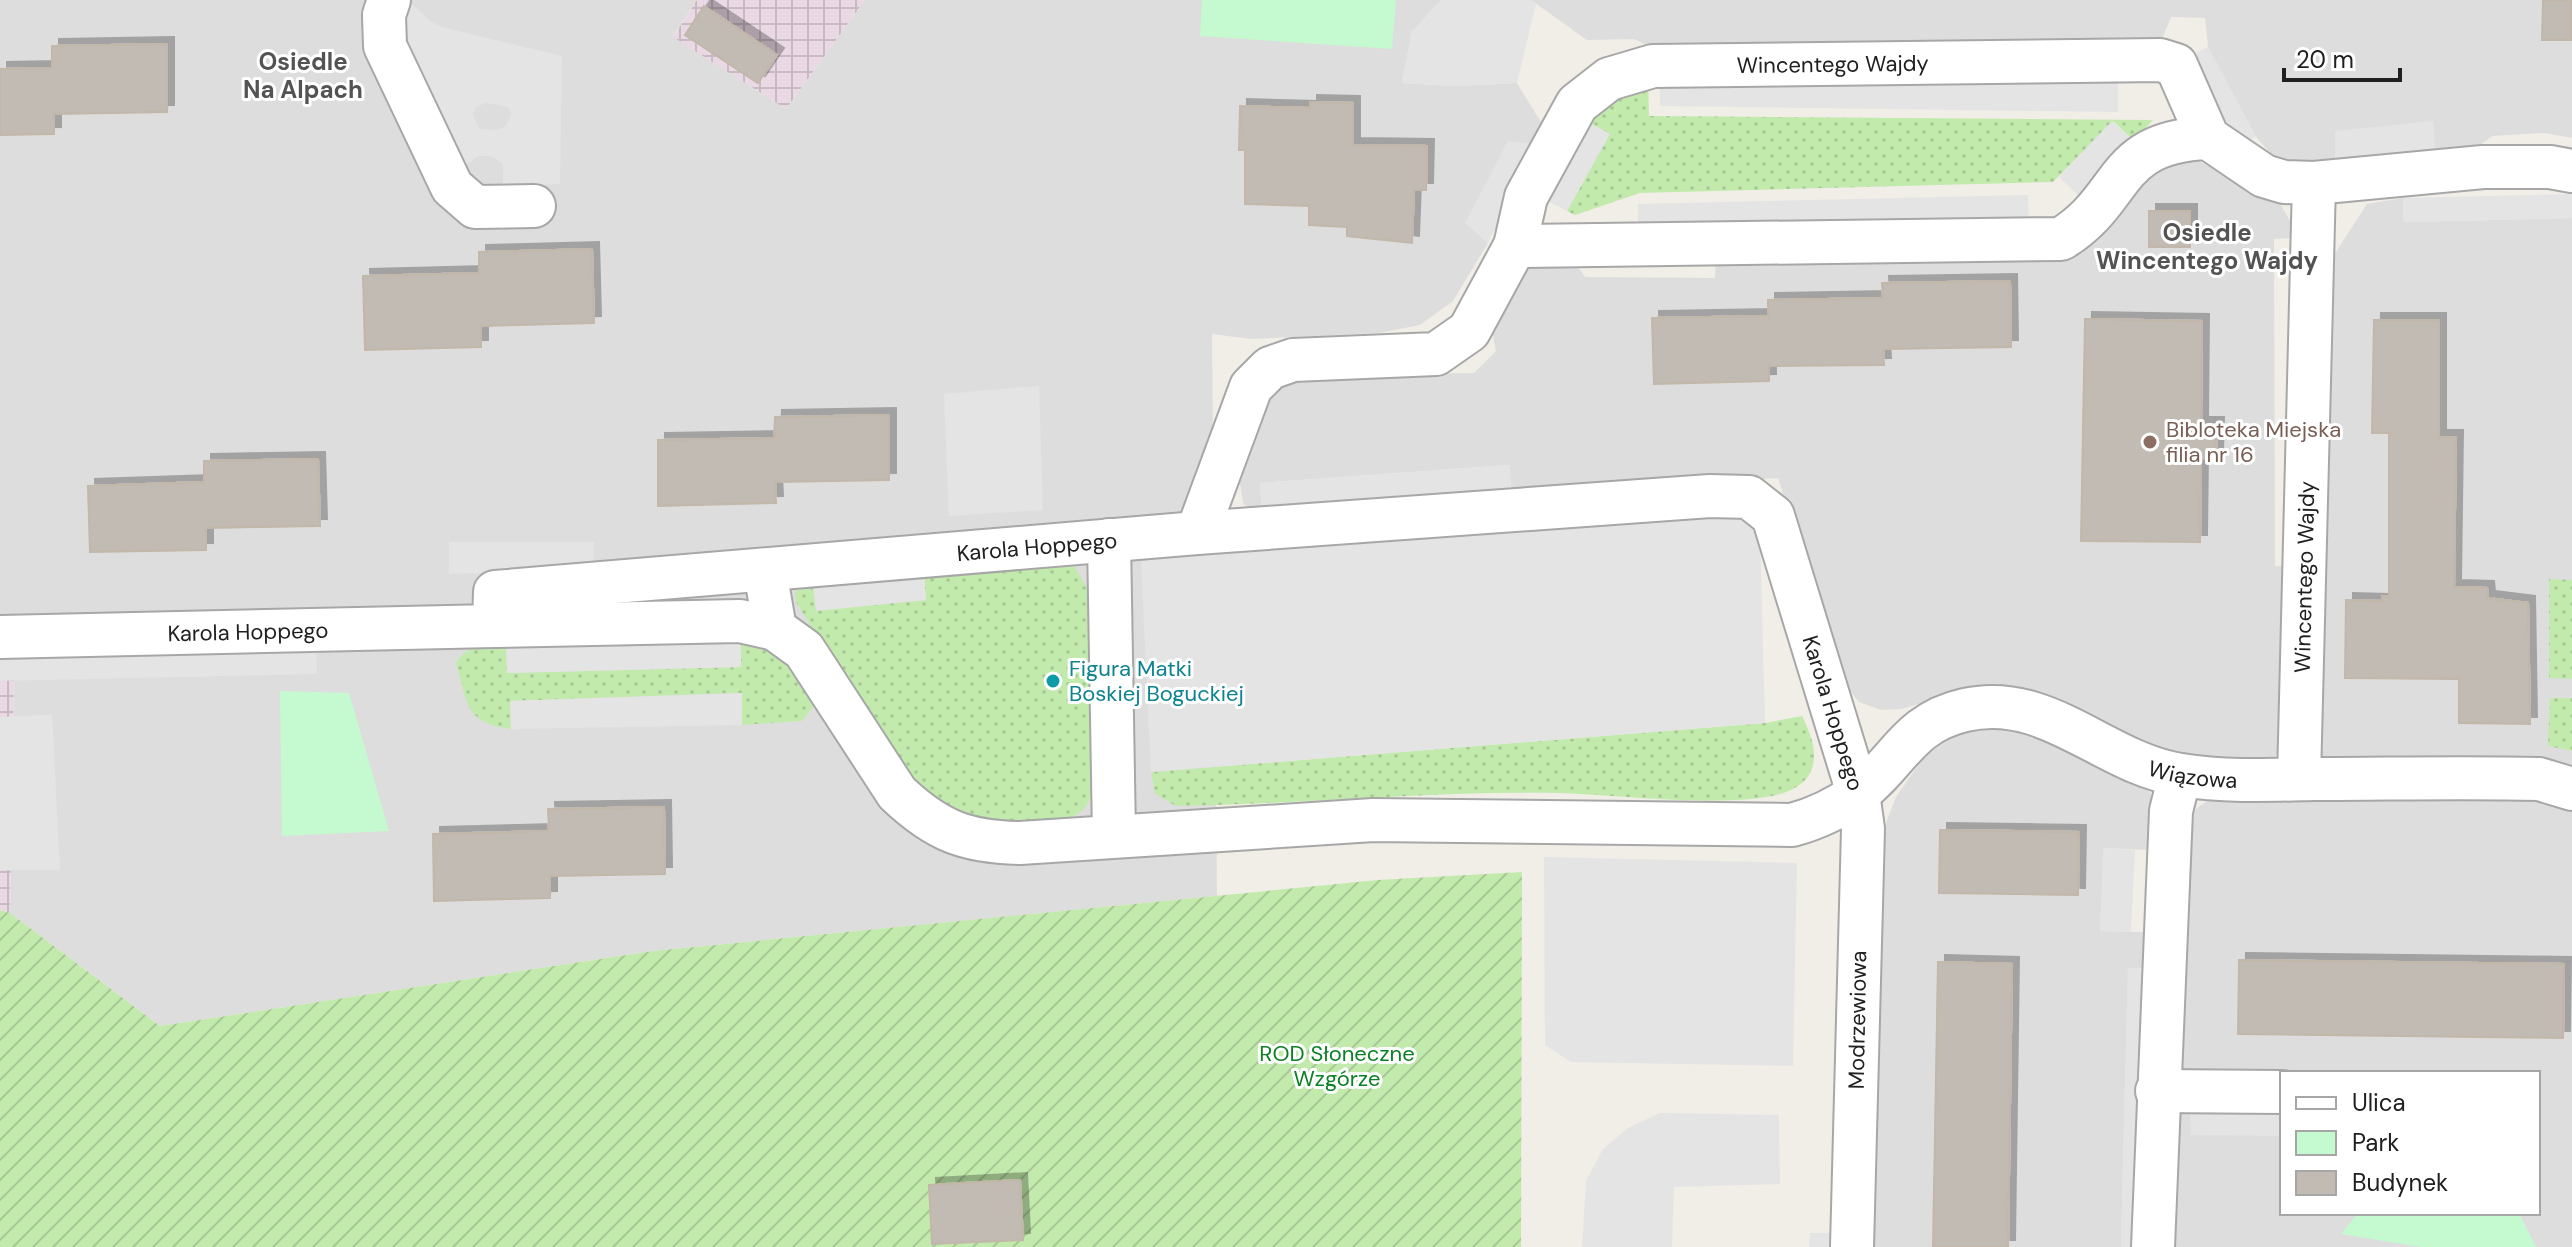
<svg xmlns="http://www.w3.org/2000/svg" width="2572" height="1247" font-family="'DM Sans',sans-serif">
	<defs>
		<pattern id="industrial-grid" width="8" height="8" patternUnits="userSpaceOnUse" patternTransform="scale(2)"><rect width="8" height="8" fill="#ead9e4"/><path d="M0 4h8M4 0v8" fill="none" stroke="#c8bac3"/></pattern>
		<pattern id="grass-dots" width="8" height="8" patternUnits="userSpaceOnUse" patternTransform="scale(2)"><rect width="8" height="8" fill="#c3eaad"/><path d="M2 2h.1M6 6h.1" fill="none" stroke="#a7c895" stroke-width="1.8" stroke-linecap="round"/></pattern>
		<pattern id="garden-furrows" width="10" height="10" patternUnits="userSpaceOnUse" patternTransform="scale(2)"><rect width="10" height="10" fill="#c3eaad"/><path d="M-1 1l2-2M0 10L10 0M9 11l2-2" fill="none" stroke="#a7c895"/></pattern>
		<filter id="shadow"><feDropShadow dx="7" dy="-7" stdDeviation="0" flood-color="#0004"/></filter>
	</defs>
	<rect width="100%" height="100%" fill="#f1eee7"/>
	<g fill="#dedddd" fill-rule="evenodd">
		<polygon points="0,0 697,0 673,36 786,109 865,0 1441,0 1412,32 1402,83 1456,86 1517,83 1544,127 1536,144 1465,222 1488,243 1453,301 1420,325 1379,333 1251,339 1212,334 1217,896 653,951 160,1026 10,913 14,672 0,671"/>
		<polygon points="1531,0 2572,0 2572,138 2544,133 2492,136 2476,148 2460,152 2295,163 2271,154 2256,137 2208,47 2205,18 2171,17 2162,39 2150,44 1655,49 1634,39 1587,40"/>
		<polygon points="2182,153 2279,201 2291,223 2294,238 2274,239 2275,566 2294,567 2285,743 2274,758 2263,763 2183,758 1960,692 1901,709 1881,710 1859,702 1844,683 1778,478 1512,495 1509,465 1260,483 1262,511 1249,509 1243,503 1240,483 1270,401 1284,385 1297,375 1474,373 1496,351 1491,327 1525,266 1574,261 1585,277 1715,278 1716,259 2029,253 2163,158"/>
		<polygon points="2403,198 2404,222 2572,218 2572,765 2544,759 2326,761 2312,751 2332,258 2367,204"/>
		<polygon points="1997,725 2019,725 2079,752 2150,792 2155,808 2155,831 2146,850 2104,848 2100,931 2144,932 2142,968 2128,969 2121,1247 1873,1247 1884,828 1896,797 1924,757 1957,734"/>
		<path d="M2536,791L2572,805V1247H2170L2185,825L2197,808L2212,798ZM2282,1073H2538V1213H2282Z"/>
	</g>
	<g fill="url(#industrial-grid)">
		<polygon points="697,0 865,0 786,109 673,37"/>
		<polygon points="0,671 14,671 10,913 0,910"/>
	</g>
	<g fill="url(#grass-dots)">
		<polygon points="1648,76 1649,116 2153,120 2134,141 2113,121 2053,182 1640,193 1575,215 1567,211 1609,134 1583,119"/>
		<path d="M1062,563L1075,567L1088,590L1095,786C1087,816 1070,821 1041,822C1015,824 988,828 963,816C942,807 918,791 904,773C864,721 831,657 796,602L795,592L801,586L813,585L816,610L926,600L924,574Z"/>
		<polygon points="2549,579 2572,580 2572,679 2549,678"/>
		<path d="M741,638L785,655L816,703L802,721L742,725L741,693L510,701L511,729C464,723 468,703 456,663C468,643 485,645 506,644L507,673L741,667Z"/>
		<polygon points="2550,698 2572,698 2572,751 2548,746"/>
		<path d="M1802,716C1815,741 1824,773 1793,789C1750,812 1612,794 1558,793C1431,791 1303,804 1176,806L1155,794L1151,772L1765,723Z"/>
	</g>
	<g fill="#c5fad0">
		<polygon points="1202,0 1396,0 1392,49 1200,36"/>
		<polygon points="280,691 349,693 389,831 282,836"/>
		<polygon points="2358,1213 2519,1213 2536,1247 2421,1247 2341,1234"/>
	</g>
	<polygon fill="url(#garden-furrows)" points="1522,872 1521,1247 0,1247 0,910 10,913 160,1026 653,951 1378,880"/>
	<g fill="#e4e4e4" fill-rule="evenodd">
		<path d="M408,0L431,22L445,28L562,56L560,184L503,186V164L491,156H478L465,166L396,49ZM486,103L508,107L511,114L506,126L497,130L479,129L473,114L476,107Z"/>
		<polygon points="1441,0 1531,0 1536,4 1517,83 1456,86 1402,83 1412,32"/>
		<polygon points="2208,47 2256,137 2235,148 2188,57"/>
		<polygon points="1660,76 2118,80 2118,112 1660,106"/>
		<polygon points="1583,119 1610,134 1567,211 1540,197"/>
		<polygon points="2112,121 2134,141 2081,198 2059,177"/>
		<polygon points="2433,121 2436,153 2335,161 2335,131"/>
		<polygon points="1508,141 1536,144 1488,243 1465,223"/>
		<polygon points="2572,194 2572,218 2403,222 2403,198"/>
		<polygon points="2028,195 2029,229 1638,238 1638,204"/>
		<polygon points="1039,386 1043,510 949,516 944,394"/>
		<polygon points="1509,465 1512,495 1262,511 1260,483"/>
		<polygon points="1749,512 1760,532 1765,723 1151,772 1141,563 1155,553"/>
		<polygon points="449,542 594,542 593,569 449,574"/>
		<polygon points="924,574 926,600 816,611 813,585"/>
		<polygon points="741,638 741,667 507,673 506,644"/>
		<polygon points="316,645 317,674 0,681 0,654"/>
		<polygon points="742,693 742,725 511,729 510,701"/>
		<polygon points="52,715 60,870 0,870 0,717"/>
		<polygon points="2103,848 2135,850 2131,932 2100,931"/>
		<polygon points="1544,857 1797,863 1793,1066 1571,1062 1545,1045"/>
		<polygon points="2128,968 2149,969 2142,1247 2121,1247"/>
		<polygon points="2189,1070 2282,1074 2282,1136 2191,1135"/>
		<polygon points="1660,1113 1779,1115 1780,1184 1674,1187 1672,1247 1582,1247 1586,1181 1603,1149 1628,1128"/>
		<polygon points="1810,1233 1836,1233 1836,1247 1809,1247"/>
	</g>
	<g fill="#c1bbb3" stroke="#c2b7a9" stroke-width="2" filter="url(#shadow)">
		<polygon points="2543,0 2572,0 2572,40 2542,40"/>
		<polygon points="704,6 777,55 758,83 685,35"/>
		<polygon points="167,44 167,112 54,114 54,134 0,135 0,69 52,68 52,46"/>
		<polygon points="1310,102 1353,103 1353,145 1427,146 1426,190 1414,190 1412,243 1347,236 1347,227 1309,225 1309,206 1245,204 1245,150 1239,150 1240,106 1310,108"/>
		<rect x="2149" y="211" width="41" height="36"/>
		<polygon points="592,249 594,323 481,326 481,347 365,350 363,276 479,273 479,252"/>
		<polygon points="2010,281 2011,347 1883,349 1884,365 1769,366 1769,381 1654,384 1652,318 1768,316 1768,300 1883,298 1882,283"/>
		<polygon points="2085,319 2202,321 2201,424 2217,424 2216,459 2201,459 2200,542 2081,541"/>
		<polygon points="2374,320 2439,320 2439,437 2456,437 2454,587 2487,588 2488,598 2528,603 2530,724 2459,723 2459,679 2345,678 2346,600 2382,601 2382,596 2389,597 2389,433 2372,433"/>
		<polygon points="889,415 889,480 775,482 776,503 658,506 658,440 774,438 775,417"/>
		<polygon points="318,459 320,526 206,528 206,550 90,552 88,486 204,482 204,461"/>
		<polygon points="664,807 665,874 550,876 550,898 434,901 433,834 549,831 548,809"/>
		<polygon points="1940,830 2079,832 2078,895 1939,893"/>
		<polygon points="2239,960 2564,964 2563,1038 2238,1034"/>
		<polygon points="1938,962 2012,964 2008,1247 1933,1247"/>
		<polygon points="1020,1180 1023,1240 932,1244 929,1185"/>
	</g>
	<g fill="none" stroke-linecap="round" stroke-linejoin="round">
		<g stroke="#a7a7a7" stroke-width="46">
			<g id="minor">
				<polyline points="389,0 384,15 385,46 452,187 475,207 534,206"/>
				<path d="M1515,246L2061,239C2128,198 2110,142 2208,138"/>
				<path id="s1" d="M1197,533L1710,496L1749,497L1773,516L1858,793L1863,829L1852,1247"/>
				<polyline points="1109,540 1114,835"/>
				<path id="s2" d="M765,571L775,629L804,650L897,793C937,831 966,842 1020,843L1373,820L1792,825C1814,819 1838,808 1857,794C1898,764 1907,723 1965,710C2047,691 2105,764 2181,775C2224,782 2271,780 2314,779C2389,779 2464,777 2539,779L2572,789"/>
				<polyline points="494,626 740,621 775,629"/>
				<path id="s3" d="M0,637L494,626L495,592L1197,533L1251,387L1270,368L1293,360L1436,354L1469,331L1515,246L1526,197L1577,104L1609,79L1653,66L2160,60L2176,65L2208,138L2264,176L2284,182L2314,183L2483,167H2550L2572,171"/>
				<path id="s4" d="M2299,779L2314,183"/>
				<polyline points="2157,1091 2282,1092"/>
				<polyline points="2153,1247 2171,811 2180,775"/>
			</g>
		</g>
		<use href="#minor" stroke="#fff" stroke-width="42"/>
	</g>
	<circle fill="#8d6e63" stroke="#fff" stroke-width="3" cx="2150" cy="442" r="8"/>
	<circle fill="#0f9aa8" stroke="#fff" stroke-width="3" cx="1053" cy="681" r="8"/>
	<g text-anchor="middle" stroke-width="6" stroke-linejoin="round" paint-order="stroke">
		<g font-size="22" fill="#202020" stroke="#fff">
			<text dy="8" stroke="none"><textPath href="#s3" startOffset="2142">Wincentego Wajdy</textPath></text>
			<text dy="8" stroke="none"><textPath href="#s3" startOffset="1072">Karola Hoppego</textPath></text>
			<text dy="8" stroke="none"><textPath href="#s4" startOffset="202">Wincentego Wajdy</textPath></text>
			<text dy="8" stroke="none"><textPath href="#s3" startOffset="248">Karola Hoppego</textPath></text>
			<text dy="8" stroke="none"><textPath href="#s1" startOffset="790">Karola Hoppego</textPath></text>
			<text dy="8" stroke="none"><textPath href="#s2" startOffset="1628">Wiązowa</textPath></text>
			<text transform="translate(1857 1020) rotate(-89)" y="8">Modrzewiowa</text>
		</g>
		<g font-size="22" fill="#785e54" stroke="#fff" text-anchor="start">
			<text x="2166" y="437">Bibloteka Miejska<tspan x="2166" dy="25">filia nr 16</tspan></text>
		</g>
		<g font-size="22" fill="#0d838f" stroke="#fff" text-anchor="start">
			<text x="1069" y="676">Figura Matki<tspan x="1069" dy="25">Boskiej Boguckiej</tspan></text>
		</g>
		<g font-size="22" fill="#0c8024" stroke="#fff">
			<text x="1337" y="1061">ROD Słoneczne<tspan x="1337" dy="25">Wzgórze</tspan></text>
		</g>
		<g font-size="24" font-weight="bold" fill="#535353" stroke="#fff">
			<text x="303" y="70">Osiedle<tspan x="303" dy="28">Na Alpach</tspan></text>
			<text x="2207" y="241">Osiedle<tspan x="2207" dy="28">Wincentego Wajdy</tspan></text>
		</g>
	</g>
	<rect x="2280" y="1071" width="260" height="144" fill="#ffffff" stroke="#a6a6a6" stroke-width="2"/>
	<rect x="2296" y="1097" width="40" height="12" fill="#ffffff" stroke="#a6a6a6" stroke-width="2"/>
	<text x="2352" y="1111" font-size="24" fill="#202020">Ulica</text>
	<rect x="2296" y="1131" width="40" height="24" fill="#c5fad0" stroke="#a6a6a6" stroke-width="2"/>
	<text x="2352" y="1151" font-size="24" fill="#202020">Park</text>
	<rect x="2296" y="1171" width="40" height="24" fill="#c1bbb3" stroke="#a6a6a6" stroke-width="2"/>
	<text x="2352" y="1191" font-size="24" fill="#202020">Budynek</text>
	<path d="M2284 68v12h116v-12" fill="none" stroke="#202020" stroke-width="4"/>
	<text x="2296" y="68" font-size="24" fill="#202020" stroke="#ffffff" stroke-width="6" paint-order="stroke">20 m</text>
</svg>
